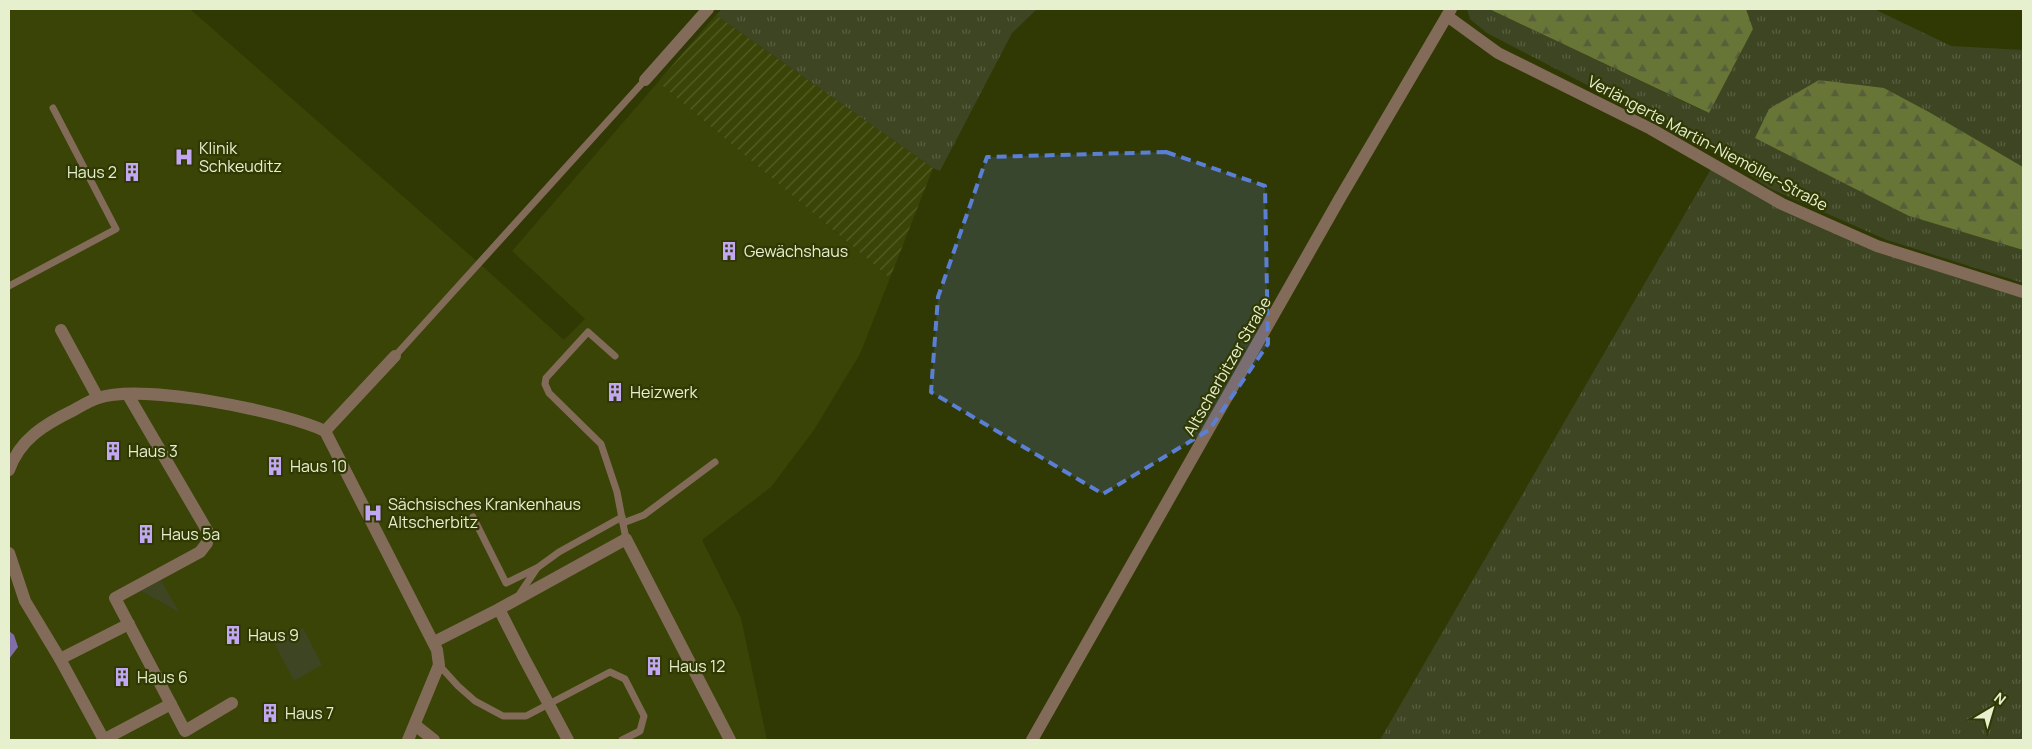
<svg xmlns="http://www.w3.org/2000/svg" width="2032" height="749" font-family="Manrope,sans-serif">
	<defs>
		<pattern id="industrial-furrows" width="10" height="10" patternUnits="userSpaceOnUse" patternTransform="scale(1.25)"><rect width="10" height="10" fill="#394406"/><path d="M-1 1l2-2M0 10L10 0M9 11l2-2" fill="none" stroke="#565f29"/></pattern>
		<pattern id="grass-tufts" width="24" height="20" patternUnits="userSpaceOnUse" patternTransform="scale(1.25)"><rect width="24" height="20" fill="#3d4523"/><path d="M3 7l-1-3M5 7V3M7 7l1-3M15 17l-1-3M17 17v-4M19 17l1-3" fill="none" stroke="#596042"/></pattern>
		<pattern id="forest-firs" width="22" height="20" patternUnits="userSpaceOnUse" patternTransform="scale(1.25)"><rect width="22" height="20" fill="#677536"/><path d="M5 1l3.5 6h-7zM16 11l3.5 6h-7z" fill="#565e3a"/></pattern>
	</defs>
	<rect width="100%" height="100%" fill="#303904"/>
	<polygon fill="#394406" points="9,9 190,9 489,272 564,340 585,319 512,251 658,82 890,278 860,354 814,430 771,487 702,540 741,618 767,740 9,740"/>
	<polygon fill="url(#industrial-furrows)" points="716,15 933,168 890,278 658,82"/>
	<g fill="url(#grass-tufts)">
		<polygon points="722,9 1037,9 1012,33 940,171 933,168 716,15"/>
		<polygon points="1467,9 1489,9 1708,113 1753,29 1746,9 1874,9 1951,46 2023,50 2023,167 1929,112 1884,88 1909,216 2023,250 2023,283 1887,240 1769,188 1718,153 1487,33 1470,19"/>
		<polygon points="1711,169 1780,209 2023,297 2023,740 1380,740"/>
	</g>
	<g fill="url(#forest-firs)">
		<polygon points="1489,9 1746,9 1753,29 1709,113"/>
		<polygon points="1819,80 1884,88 1929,112 2023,167 2023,250 1909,216 1755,138 1769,109"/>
	</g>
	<g fill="#3d4523">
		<polygon points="161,580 179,612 141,591"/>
		<polygon points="303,628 322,665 294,681 274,643"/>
	</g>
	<polygon fill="#826ea7" points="9,631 14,635 18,647 9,659"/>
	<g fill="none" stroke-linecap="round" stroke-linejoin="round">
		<g stroke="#836b59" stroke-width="7">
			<polyline points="9,286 116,229 53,108"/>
			<polyline points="395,356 645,80"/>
			<polyline points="615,356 588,332 546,378 545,384 549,393 601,444 617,492 626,539"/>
			<polyline points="473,517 506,583 537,568"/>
			<polyline points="623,523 644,515 715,462"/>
			<polyline points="519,595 537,568 559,552 622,517"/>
			<polyline points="439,665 458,686 475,701 503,716 526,716 610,672 625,679 644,716 640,731 622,740"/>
		</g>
		<g stroke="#836b59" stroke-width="12">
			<polyline points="1447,16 1498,53 1651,129 1782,204 1877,246 2023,292"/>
			<polyline points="645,80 708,9"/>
			<polyline points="61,330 98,398"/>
			<polyline points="128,395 208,532 207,543 200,552 115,598 185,731 232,703"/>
			<polyline points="325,431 395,356"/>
			<path d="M9,470C20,439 45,424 74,410C81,406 89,401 98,398C142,383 282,411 325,431L437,650L439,665L408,740"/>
			<polyline points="9,553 25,601 60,659 104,740"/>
			<polyline points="499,609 524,658 568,740"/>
			<polyline points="434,642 499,609 626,539 730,740"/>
			<polyline points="60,659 129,624"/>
			<polyline points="415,725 434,740"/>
			<polyline points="103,740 171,704"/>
			<polyline points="1032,740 1340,198 1451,9"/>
		</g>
	</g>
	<path fill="#5a7fd5" fill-opacity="0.2" stroke="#5a7fd5" stroke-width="4" stroke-dasharray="10 6" stroke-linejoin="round" d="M1166,152L1265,186L1268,344L1209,430L1103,494L931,392L938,297L987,157Z"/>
	<defs>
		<g id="hospital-bare" transform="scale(1.5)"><path d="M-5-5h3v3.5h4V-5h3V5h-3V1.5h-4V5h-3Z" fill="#c2a8f3" stroke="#303904" stroke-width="2.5" paint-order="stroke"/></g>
		<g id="building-bare" transform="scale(1.5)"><path d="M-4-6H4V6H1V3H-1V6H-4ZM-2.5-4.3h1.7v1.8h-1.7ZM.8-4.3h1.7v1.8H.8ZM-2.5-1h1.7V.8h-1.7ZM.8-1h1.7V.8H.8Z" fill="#c2a8f3" stroke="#303904" stroke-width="2.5" paint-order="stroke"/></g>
	</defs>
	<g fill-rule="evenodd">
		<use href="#hospital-bare" x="184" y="157"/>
		<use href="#building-bare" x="132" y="172"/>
		<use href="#building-bare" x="729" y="251"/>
		<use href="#building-bare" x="615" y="392"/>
		<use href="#building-bare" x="113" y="451"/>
		<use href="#building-bare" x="275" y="466"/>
		<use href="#hospital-bare" x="373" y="513"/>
		<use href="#building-bare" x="146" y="534"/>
		<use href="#building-bare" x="233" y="635"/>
		<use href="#building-bare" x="654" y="666"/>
		<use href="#building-bare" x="122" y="677"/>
		<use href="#building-bare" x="270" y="713"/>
	</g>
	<g text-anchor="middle" stroke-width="4.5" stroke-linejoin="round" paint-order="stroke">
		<g font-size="16" fill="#e7f0ce" stroke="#303904">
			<text transform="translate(1708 143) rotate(28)" y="6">Verlängerte Martin-Niemöller-Straße</text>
			<text transform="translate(1227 366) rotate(-60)" y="6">Altscherbitzer Straße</text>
		</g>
		<g font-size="16" fill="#e7f0ce" stroke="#303904" text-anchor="start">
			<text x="199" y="154">Klinik<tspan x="199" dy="18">Schkeuditz</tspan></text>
			<text x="117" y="178" text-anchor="end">Haus 2</text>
			<text x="744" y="257">Gewächshaus</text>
			<text x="630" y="398">Heizwerk</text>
			<text x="128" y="457">Haus 3</text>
			<text x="290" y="472">Haus 10</text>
			<text x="388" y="510">Sächsisches Krankenhaus<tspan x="388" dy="18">Altscherbitz</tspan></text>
			<text x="161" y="540">Haus 5a</text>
			<text x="248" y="641">Haus 9</text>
			<text x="669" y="672">Haus 12</text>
			<text x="137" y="683">Haus 6</text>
			<text x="285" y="719">Haus 7</text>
		</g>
	</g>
	<rect width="2032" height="749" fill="none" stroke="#e7f0ce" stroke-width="20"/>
	<g transform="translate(1992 709) rotate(38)" stroke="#303904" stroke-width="4" paint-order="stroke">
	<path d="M0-4L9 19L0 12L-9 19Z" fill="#e7f0ce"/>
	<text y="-8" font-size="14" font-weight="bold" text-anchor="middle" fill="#e7f0ce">N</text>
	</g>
</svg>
